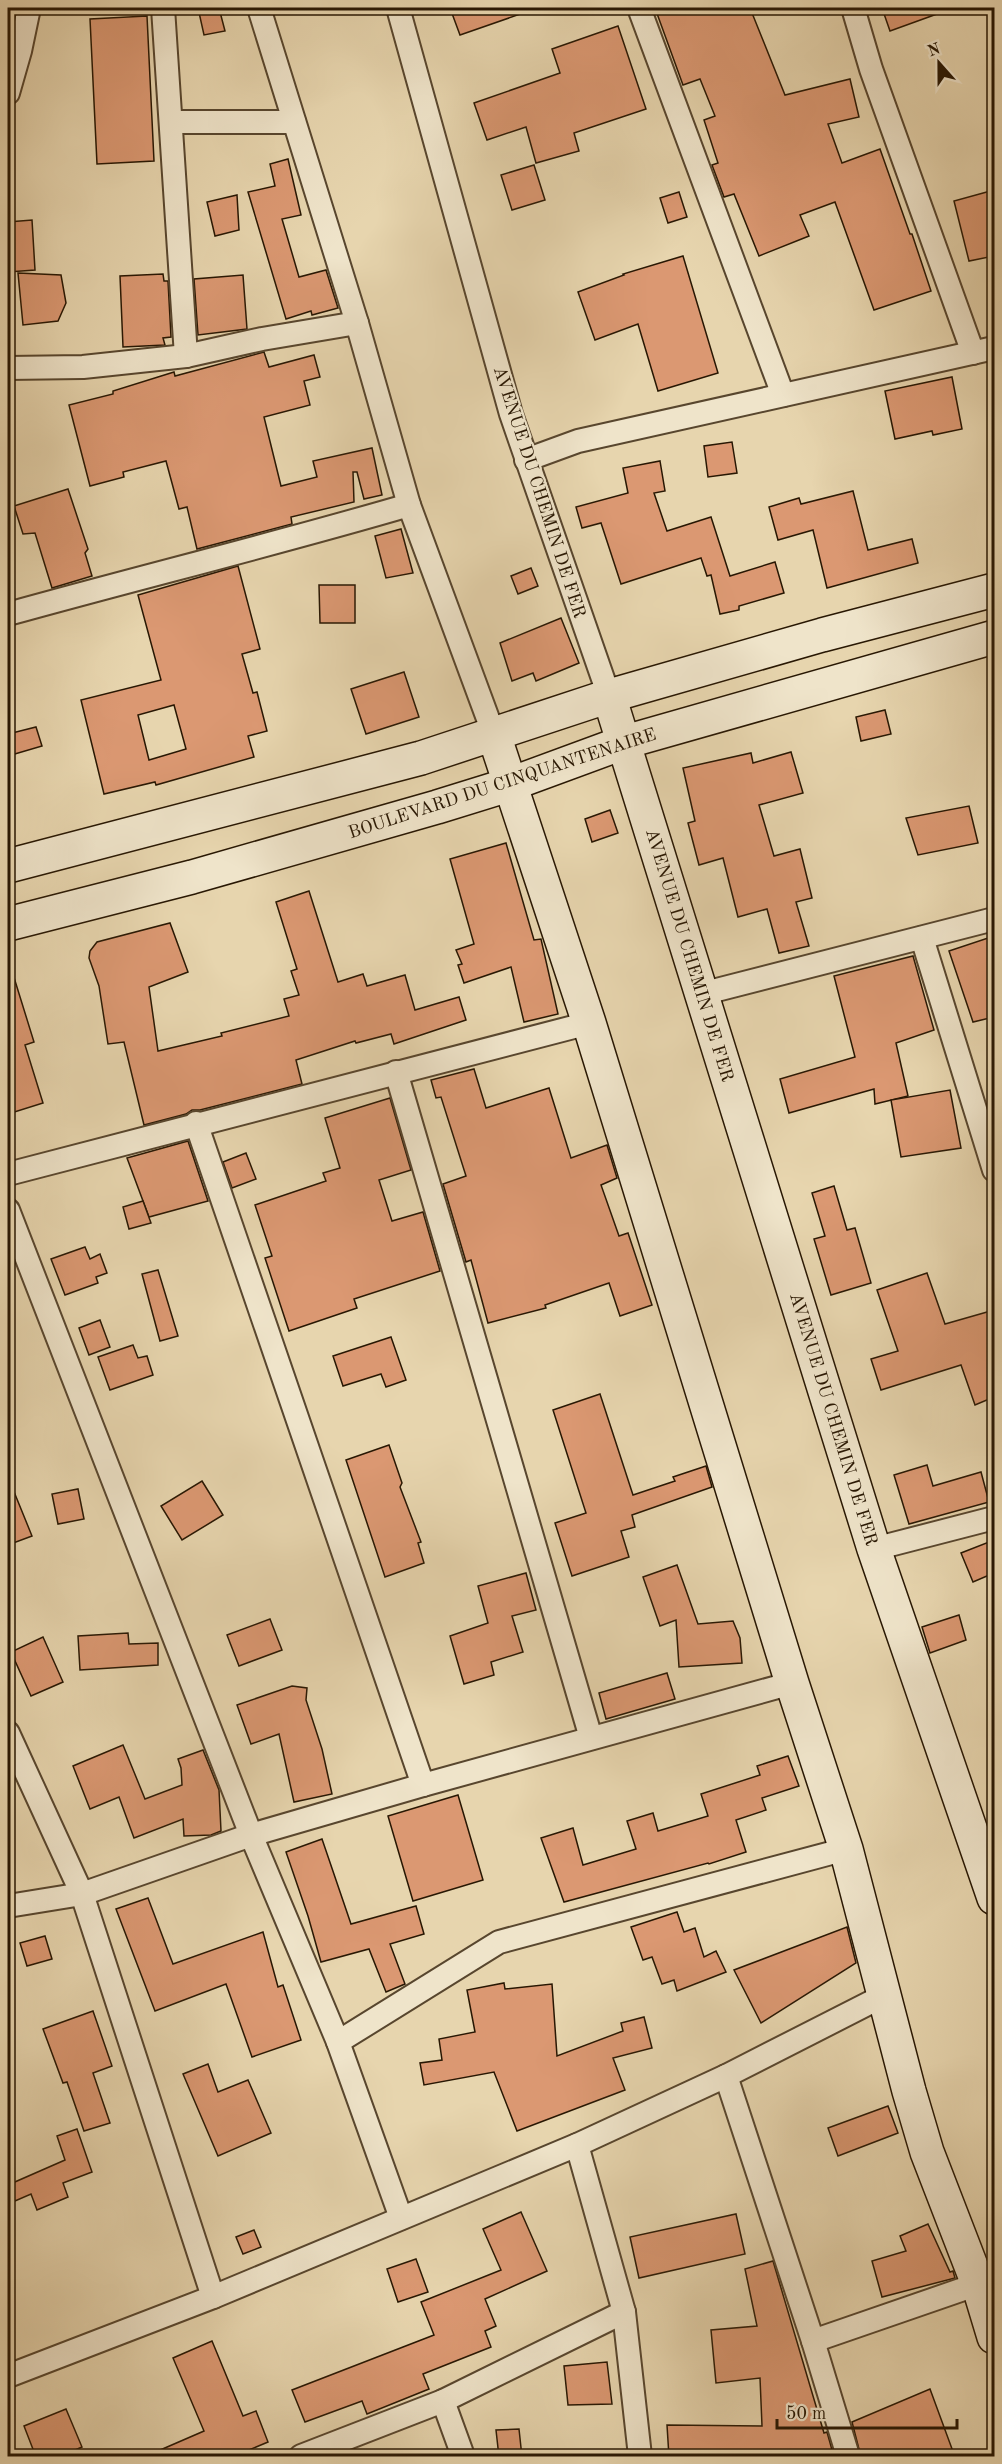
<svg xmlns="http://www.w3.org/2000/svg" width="1002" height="2464" font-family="'Old Standard TT',serif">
	<rect width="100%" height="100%" fill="#e7d5ae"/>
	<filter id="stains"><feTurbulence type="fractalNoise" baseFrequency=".00333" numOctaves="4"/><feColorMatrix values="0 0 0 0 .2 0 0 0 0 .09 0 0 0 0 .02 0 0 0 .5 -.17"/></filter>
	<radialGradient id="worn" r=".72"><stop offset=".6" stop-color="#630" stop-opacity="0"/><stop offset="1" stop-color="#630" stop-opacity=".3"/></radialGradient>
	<g fill="#db9872" stroke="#281703" stroke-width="1.5" fill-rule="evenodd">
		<polygon points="198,8 219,8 225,31 204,35"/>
		<polygon points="450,8 529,8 529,11 460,35"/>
		<polygon points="655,8 750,8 785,95 850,79 859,117 828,124 842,163 880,149 910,234 912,234 931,291 874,310 835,202 800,215 809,236 759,256 734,194 724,197 712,165 718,163 704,120 715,116 700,79 683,85"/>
		<polygon points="882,8 947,8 948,10 890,31"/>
		<polygon points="147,16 154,161 97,164 90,19"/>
		<polygon points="618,26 646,109 574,133 579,151 536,163 526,127 487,140 474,103 560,73 552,49"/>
		<polygon points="288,159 301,215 282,219 299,277 326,270 338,308 312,315 311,311 286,319 248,192 275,186 270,164"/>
		<polygon points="534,165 545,200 512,210 501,175"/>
		<polygon points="994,190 994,256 969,261 954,201"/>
		<polygon points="679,192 687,217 668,223 660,198"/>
		<polygon points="237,195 239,230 215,236 207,202"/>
		<polygon points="32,220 35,270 8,272 8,222"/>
		<polygon points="683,256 718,373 658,391 638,324 595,340 578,292 624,275 623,274"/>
		<polygon points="18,273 61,275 66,303 58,321 23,325"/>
		<polygon points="163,274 164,281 168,281 171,337 163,338 165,345 123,347 120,276"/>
		<polygon points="243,275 247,329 198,335 194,279"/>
		<polygon points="264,352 269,367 314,355 320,377 304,381 310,405 264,417 281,486 317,477 313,461 372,448 382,495 364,499 357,472 353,472 354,502 291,517 292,524 197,549 187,507 179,509 166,461 123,472 124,477 90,486 69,405 113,394 113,391 174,372 175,376"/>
		<polygon points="952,377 962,429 933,435 932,431 895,439 885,391"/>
		<polygon points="732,442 737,473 708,477 704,446"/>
		<polygon points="660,461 665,491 654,493 667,531 711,517 730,576 775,562 784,593 739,606 739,610 720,614 711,575 707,576 701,558 621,584 601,523 582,528 576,507 628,493 623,468"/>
		<polygon points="68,489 88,549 85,553 92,576 52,588 35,533 23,534 14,506"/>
		<polygon points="853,491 868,550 912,539 918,563 827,588 813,530 778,540 769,507 799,498 801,504"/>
		<polygon points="401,529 413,573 386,578 375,536"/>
		<path d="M238,566L260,649L242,654L253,693L257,692L267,731L248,736L254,757L156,785L155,782L104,794L81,700L161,680L138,595ZM174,705L186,749L149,760L138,715Z"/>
		<polygon points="531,568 538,586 518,594 511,576"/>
		<polygon points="319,585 355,585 355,623 320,623"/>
		<polygon points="561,618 579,663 536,681 533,673 512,681 500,643"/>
		<polygon points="404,672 419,717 366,734 351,689"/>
		<polygon points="885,710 891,734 861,741 856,717"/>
		<polygon points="36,727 42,746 8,756 8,734"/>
		<polygon points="791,752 803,793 759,805 774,856 800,849 812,898 796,902 809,946 779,953 767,909 738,917 723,858 699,865 688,823 695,821 683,768 751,753 753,763"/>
		<polygon points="969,806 978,843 918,855 906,818"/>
		<polygon points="610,810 618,833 592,842 585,819"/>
		<polygon points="506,843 534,940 541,939 558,1014 524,1022 511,967 464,983 458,965 462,964 456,950 474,944 450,859"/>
		<polygon points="309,891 338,982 363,974 367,986 405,975 415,1010 459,997 466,1020 394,1044 391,1034 356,1043 355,1041 296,1060 302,1084 200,1110 192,1110 186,1114 144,1125 124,1042 108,1044 99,986 89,958 90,951 97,942 170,923 188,972 149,987 158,1051 222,1036 221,1033 289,1016 284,999 299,995 291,971 297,969 276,902"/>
		<polygon points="994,936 994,1017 973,1022 949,951"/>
		<polygon points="913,956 934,1030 896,1043 908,1096 875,1104 874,1089 789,1113 780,1079 855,1057 834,976"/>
		<polygon points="12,971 34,1042 25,1045 43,1103 8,1114 8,972"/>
		<polygon points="474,1069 486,1108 549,1088 571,1158 607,1145 617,1178 601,1185 619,1236 628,1233 652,1305 620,1316 609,1283 545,1305 546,1308 488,1323 471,1260 466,1262 443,1184 466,1176 441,1097 436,1098 431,1080"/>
		<polygon points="950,1090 961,1148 901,1157 891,1100"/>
		<polygon points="390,1098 411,1170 379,1180 392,1221 423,1212 440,1271 354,1299 357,1308 289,1331 265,1258 272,1256 255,1205 326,1181 323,1173 340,1168 325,1118"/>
		<polygon points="188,1141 208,1201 149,1217 127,1158"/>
		<polygon points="246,1153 256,1179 232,1188 223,1162"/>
		<polygon points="834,1186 847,1230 855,1228 871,1283 831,1295 814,1239 825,1236 812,1193"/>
		<polygon points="143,1201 151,1223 129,1229 123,1207"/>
		<polygon points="85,1247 90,1259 100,1254 107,1273 96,1277 98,1283 65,1295 51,1259"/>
		<polygon points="158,1270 178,1336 160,1341 142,1274"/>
		<polygon points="927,1273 945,1324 994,1310 994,1363 988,1365 994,1386 994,1397 975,1405 961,1365 881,1390 871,1359 898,1351 877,1290"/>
		<polygon points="100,1320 110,1347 89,1355 79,1328"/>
		<polygon points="391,1337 406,1380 386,1387 381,1374 343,1386 333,1356"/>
		<polygon points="133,1345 138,1358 147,1356 153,1375 110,1390 98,1357"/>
		<polygon points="600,1394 633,1495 675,1481 673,1477 706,1466 712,1487 632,1515 635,1527 621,1531 629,1557 572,1576 555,1523 586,1513 553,1410"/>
		<polygon points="389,1445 402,1483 400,1487 421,1542 418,1543 424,1563 385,1577 346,1460"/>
		<polygon points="927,1465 933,1486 981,1472 989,1502 909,1524 894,1475"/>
		<polygon points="8,1477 32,1536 8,1545"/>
		<polygon points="202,1481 223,1515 182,1540 161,1506"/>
		<polygon points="78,1489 84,1519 58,1524 52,1494"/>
		<polygon points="994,1540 994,1573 973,1582 961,1553"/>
		<polygon points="677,1565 698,1624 733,1621 740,1638 742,1663 679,1667 676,1620 660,1626 643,1577"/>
		<polygon points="526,1573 536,1610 512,1616 523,1652 491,1662 494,1675 464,1684 450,1636 488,1623 478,1586"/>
		<polygon points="959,1615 966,1640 930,1653 922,1627"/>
		<polygon points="270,1619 282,1650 239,1666 227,1635"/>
		<polygon points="128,1633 129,1644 158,1643 158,1665 80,1670 78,1636"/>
		<polygon points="43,1637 63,1682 31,1696 11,1652"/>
		<polygon points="667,1673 675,1699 606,1719 599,1693"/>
		<polygon points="292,1686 307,1688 306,1700 322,1749 332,1794 294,1802 279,1734 251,1744 237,1705"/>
		<polygon points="123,1745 145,1799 182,1785 181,1768 178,1759 203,1750 219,1790 221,1831 211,1835 184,1836 183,1819 134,1838 119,1797 90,1809 73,1766"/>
		<polygon points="788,1756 799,1786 762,1798 766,1810 736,1820 746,1852 709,1864 708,1863 564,1902 541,1838 573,1828 583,1865 636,1849 627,1821 653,1813 658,1831 708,1816 701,1794 760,1775 757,1766"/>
		<polygon points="458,1795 483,1880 413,1901 388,1816"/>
		<polygon points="322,1839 351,1924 416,1906 424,1934 390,1944 405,1984 386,1992 369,1949 321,1962 308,1916 286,1852"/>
		<polygon points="148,1898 173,1964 263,1932 278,1987 283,1985 301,2040 252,2057 226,1984 155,2011 116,1909"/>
		<polygon points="677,1912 684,1932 695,1928 704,1957 716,1951 726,1972 677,1991 674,1980 662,1984 652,1957 643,1960 631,1927"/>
		<polygon points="847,1927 856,1963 761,2023 734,1970"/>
		<polygon points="45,1936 52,1959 27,1966 20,1943"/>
		<polygon points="504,1983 505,1989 552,1984 557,2056 623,2031 621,2023 644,2017 652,2048 613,2058 625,2090 517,2131 494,2072 424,2085 420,2063 442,2060 439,2039 475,2032 467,1990"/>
		<polygon points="93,2011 112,2066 93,2073 110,2123 84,2131 67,2082 63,2083 43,2029"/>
		<polygon points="208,2064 218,2092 248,2080 271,2133 218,2156 183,2074"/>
		<polygon points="888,2106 898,2133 838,2156 828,2128"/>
		<polygon points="77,2129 92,2172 63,2183 68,2197 37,2210 31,2194 15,2201 8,2185 65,2160 57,2136"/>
		<polygon points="521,2212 547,2271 485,2299 496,2326 485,2331 491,2347 423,2374 429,2389 367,2414 362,2401 305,2422 292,2390 434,2335 421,2302 501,2270 483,2229"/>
		<polygon points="736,2214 745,2254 639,2278 630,2237"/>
		<polygon points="928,2224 950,2272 953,2271 955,2278 882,2297 872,2261 906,2251 900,2236"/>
		<polygon points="254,2230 261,2247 243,2254 236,2237"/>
		<polygon points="416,2259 428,2292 398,2302 387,2269"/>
		<polygon points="773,2261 824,2433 827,2432 834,2457 669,2457 667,2425 762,2426 760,2378 716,2383 711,2330 757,2326 745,2269"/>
		<polygon points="212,2341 243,2416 256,2411 268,2442 232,2457 144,2457 204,2431 173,2358"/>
		<polygon points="607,2362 612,2404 568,2405 564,2366"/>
		<polygon points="930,2389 955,2457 861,2457 852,2422"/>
		<polygon points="66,2409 82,2447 59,2457 36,2457 24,2426"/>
		<polygon points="519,2429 522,2457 499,2457 496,2430"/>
	</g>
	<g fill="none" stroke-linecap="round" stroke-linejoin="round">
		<g stroke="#58462e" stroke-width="26">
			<g id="street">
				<polyline points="163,8 186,356"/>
				<polyline points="259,8 357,323 409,505 494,735"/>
				<polyline points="398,8 511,414 609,696"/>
				<polyline points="639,8 783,395"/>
				<polyline points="853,8 871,69 973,353"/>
				<polyline points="8,93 20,51 29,8"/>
				<polyline points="172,122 294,122"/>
				<polyline points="8,368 83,367 186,356 262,339 357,323"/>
				<polyline points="526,460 578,441 994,348"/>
				<path d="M8,614C141,577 276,544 409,505"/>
				<polyline points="922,938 994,1170"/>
				<polyline points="701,994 994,919"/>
				<polyline points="396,1072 591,1738"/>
				<polyline points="196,1123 423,1785"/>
				<polyline points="8,1174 589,1023"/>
				<polyline points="8,1210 251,1835 338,2042 401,2218"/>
				<polyline points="874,1549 994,1518"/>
				<polyline points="8,1733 82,1894 213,2297"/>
				<polyline points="8,1906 82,1894 251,1835 423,1785 792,1683"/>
				<polyline points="338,2042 499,1942 846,1849"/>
				<polyline points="726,2076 813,2341 848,2456"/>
				<polyline points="577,2145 624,2312 640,2456"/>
				<polyline points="813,2341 978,2284"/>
				<polyline points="8,2376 213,2297 577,2145 726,2076 885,1995"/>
				<polyline points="443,2401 463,2456"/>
				<polyline points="301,2456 443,2401 624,2312"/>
			</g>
		</g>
		<g stroke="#281703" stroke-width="36">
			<g id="secondary">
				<polyline points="609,696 874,1549 994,1898"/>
				<polyline points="494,735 589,1023 792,1683 846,1849 909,2091 927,2152 978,2284 994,2337"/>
				<polyline points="8,866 421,758 609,696 822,635 994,590"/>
				<polyline points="8,924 192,877 437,807 508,785 625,742 994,637"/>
			</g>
		</g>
		<use href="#street" stroke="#efe4ca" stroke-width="22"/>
		<use href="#secondary" stroke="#efe4ca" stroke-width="33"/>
	</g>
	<g text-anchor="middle" stroke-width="4.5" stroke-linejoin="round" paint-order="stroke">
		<g font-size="18" fill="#281703" stroke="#efe4ca">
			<text transform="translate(540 492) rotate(72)" y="6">AVENUE DU CHEMIN DE FER</text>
			<text transform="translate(502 783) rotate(-18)" y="6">BOULEVARD DU CINQUANTENAIRE</text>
			<text transform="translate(690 955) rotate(73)" y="6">AVENUE DU CHEMIN DE FER</text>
			<text transform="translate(834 1419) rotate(73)" y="6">AVENUE DU CHEMIN DE FER</text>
		</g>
	</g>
	<rect width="1002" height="2464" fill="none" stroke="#e7d5ae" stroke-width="30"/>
	<rect x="9" y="9" width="984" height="2446" fill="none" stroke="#281703" stroke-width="3"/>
	<rect x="15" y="15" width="972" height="2434" fill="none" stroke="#281703" stroke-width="1.5"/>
	<g transform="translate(939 63) rotate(339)" stroke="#efe4ca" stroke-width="4.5" paint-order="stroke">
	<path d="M0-4.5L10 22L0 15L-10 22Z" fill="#281703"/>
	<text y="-9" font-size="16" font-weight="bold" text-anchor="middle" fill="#281703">N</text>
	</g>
	<path d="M777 2419v9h180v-9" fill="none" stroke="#281703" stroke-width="3"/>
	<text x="786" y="2419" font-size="18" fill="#281703" stroke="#efe4ca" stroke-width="4.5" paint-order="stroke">50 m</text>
	<rect width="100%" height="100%" filter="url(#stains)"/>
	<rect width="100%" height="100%" fill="url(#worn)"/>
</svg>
